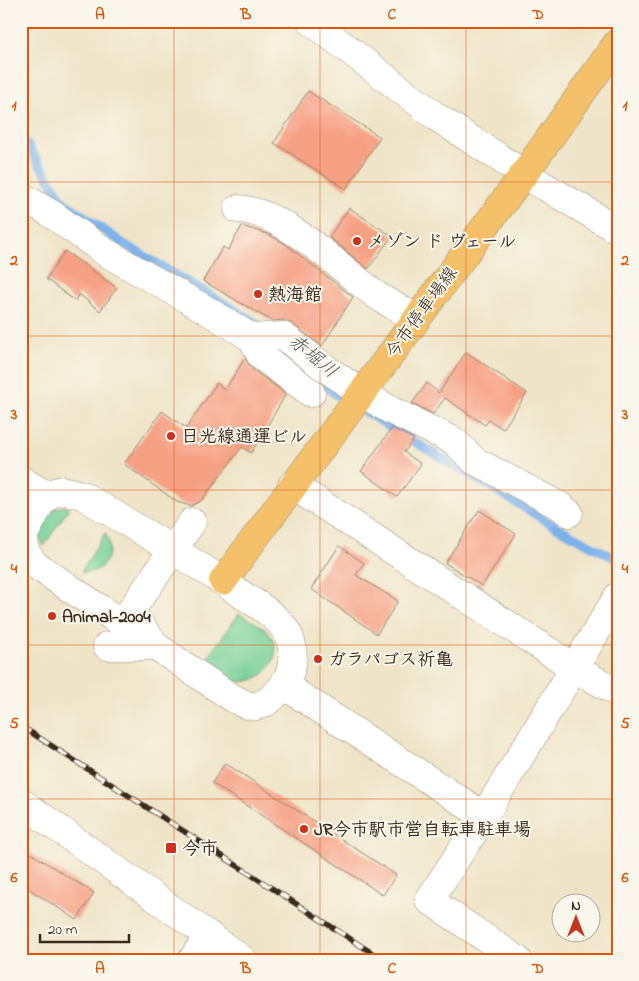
<svg xmlns="http://www.w3.org/2000/svg" width="639" height="981" font-family="'Indie Flower','Klee One',sans-serif">
	<rect width="100%" height="100%" fill="#fbf7ec"/>
	<filter id="ink" filterUnits="userSpaceOnUse"><feTurbulence type="fractalNoise" baseFrequency=".02" numOctaves="2"/><feDisplacementMap in="SourceGraphic" scale="10" xChannelSelector="R" yChannelSelector="G"/><feConvolveMatrix kernelMatrix="1 2 1 2 8 2 1 2 1" color-interpolation-filters="sRGB"/></filter>
	<filter id="wash" filterUnits="userSpaceOnUse"><feTurbulence type="fractalNoise" baseFrequency=".0096" numOctaves="4" result="noise"/><feDisplacementMap in="SourceGraphic" scale="20" xChannelSelector="R" yChannelSelector="G"/><feGaussianBlur stdDeviation="1.12" result="paint"/><feColorMatrix in="noise" values="0 0 0 0 0 0 0 0 0 0 0 0 0 0 0 0 0 1.4 0 .05"/><feComposite in="paint" operator="in"/></filter>
	<g filter="url(#wash)">
		<rect width="100%" height="100%" fill="#efe4c7"/>
		<g fill="#75cf96" stroke="#587c5a">
			<path d="M64,506L69,508L44,546C34,532 43,523 50,510Z"/>
			<path d="M105,533C114,546 109,565 94,571C90,572 85,572 81,572Z"/>
			<path d="M239,614C248,619 259,624 266,630C290,654 263,687 233,681C222,679 213,670 203,664Z"/>
		</g>
		<g fill="none" stroke-linecap="round" stroke-linejoin="round">
			<polyline stroke="#7bb1ea" stroke-width="9" points="21,139 24,140 64,202 121,242 255,322 281,352 335,394 553,525 618,560"/>
		</g>
		<g id="blocks">
			<g fill="#f6a084">
				<polygon points="308,91 380,137 346,189 274,143"/>
				<polygon points="349,208 392,236 368,269 329,237"/>
				<polygon points="242,226 267,234 284,243 353,297 322,346 292,324 283,320 272,321 203,281 223,247 228,250"/>
				<polygon points="65,251 117,288 100,311 79,294 75,301 46,279"/>
				<polygon points="466,352 527,393 503,429 489,420 485,425 445,398 433,414 412,403 427,383 439,393"/>
				<polygon points="245,358 252,369 286,394 251,453 242,447 202,500 191,506 177,502 124,464 162,411 186,428 217,383 225,390"/>
				<polygon points="392,428 414,439 404,452 421,464 397,497 361,471"/>
				<polygon points="479,510 516,534 482,586 445,563"/>
				<polygon points="339,546 364,563 356,575 398,601 377,634 311,589"/>
				<polygon points="225,763 396,875 383,895 212,783"/>
				<polygon points="21,847 94,893 77,920 21,884"/>
			</g>
		</g>
	</g>
	<g filter="url(#ink)">
		<use href="#blocks" fill-opacity="0" stroke="#958772" stroke-width="1"/>
		<g fill="none" stroke-linecap="round" stroke-linejoin="round">
			<g stroke="#958772" stroke-width="29">
				<g id="minor">
					<polyline points="311,21 438,118 524,174 618,230"/>
					<polyline points="21,196 50,213 105,252 205,309 252,338 283,336 328,370 362,393 392,411 454,441 475,461 560,506 569,513"/>
					<path d="M238,209C283,211 340,268 376,295C389,304 403,310 416,318"/>
					<polyline points="252,338 261,356 311,393"/>
					<polyline points="21,480 48,496"/>
					<polyline points="292,485 573,667 618,693"/>
					<path d="M62,490L82,495C134,527 188,557 238,592C251,601 267,609 278,621C300,642 296,675 275,695C270,700 264,705 256,706C247,707 239,701 231,697L34,564L25,551L24,535L42,501L51,493Z"/>
					<polyline points="107,646 156,646 130,612 192,522"/>
					<polyline points="285,686 484,816"/>
					<polyline points="21,802 243,960"/>
					<polyline points="192,960 209,935"/>
					<polyline points="518,960 429,900 484,816 618,596"/>
				</g>
			</g>
			<g stroke="#958772" stroke-width="29">
				<polyline id="major" points="223,581 524,174 618,42"/>
			</g>
			<use href="#minor" stroke="#fff" stroke-width="28"/>
			<use href="#major" stroke="#f4c16a" stroke-width="28"/>
			<g stroke="#3b2a1e" stroke-width="5.5">
				<polyline id="rail" points="21,726 383,960"/>
			</g>
			<use href="#rail" stroke="#fbf7ec" stroke-width="4" stroke-dasharray="11" stroke-linecap="butt"/>
		</g>
	</g>
	<path fill="none" stroke="#df570d" stroke-width="1" stroke-opacity="0.55" d="M174,21V960M320,21V960M466,21V960M21,182H618M21,336H618M21,490H618M21,645H618M21,799H618"/>
	<g fill="#c8321e" stroke="#fbf7ec" stroke-width="2">
		<circle cx="357" cy="241" r="5"/>
		<circle cx="258" cy="294" r="5"/>
		<circle cx="171" cy="436" r="5"/>
		<circle cx="52" cy="616" r="5"/>
		<circle cx="318" cy="659" r="5"/>
		<circle cx="304" cy="829" r="5"/>
		<rect x="165" y="842" width="12" height="12" rx="2.5"/>
	</g>
	<g text-anchor="middle" stroke-width="4" stroke-linejoin="round" paint-order="stroke">
		<g font-size="18" font-weight="bold" fill="#3b2a1e" stroke="#fbf7ec" text-anchor="start">
			<text x="367" y="247">メゾン ド ヴェール</text>
			<text x="268" y="300">熱海館</text>
			<text x="181" y="442">日光線通運ビル</text>
			<text x="62" y="622">Animal-2004</text>
			<text x="328" y="665">ガラパゴス祈亀</text>
			<text x="314" y="835">JR今市駅市営自転車駐車場</text>
			<text x="182" y="854">今市</text>
		</g>
		<g font-size="18" fill="#3b2a1e" stroke="#fbf7ec">
			<text transform="translate(421 312) rotate(-54)" y="6">今市停車場線</text>
		</g>
		<g font-size="19" font-style="italic" fill="#515965" stroke="#fbf7ec">
			<text transform="translate(314 355) rotate(39)" y="7">赤堀川</text>
		</g>
	</g>
	<rect width="639" height="981" fill="none" stroke="#fbf7ec" stroke-width="55"/>
	<g transform="translate(576 918)"><circle r="24" fill="#fbf7ec" stroke="#aea59a"/>
	<path d="M0-4L9 19L0 12L-9 19Z" fill="#c8321e"/>
	<text y="-8" font-size="14" font-weight="bold" text-anchor="middle" fill="#3b2a1e">N</text>
	</g>
	<path d="M40 934v8h89v-8" fill="none" stroke="#3b2a1e" stroke-width="2.5"/>
	<text x="48" y="934" font-size="15" fill="#3b2a1e" stroke="#fbf7ec" stroke-width="4" paint-order="stroke">20 m</text>
	<rect x="28" y="28" width="584" height="926" fill="none" stroke="#df570d" stroke-width="2"/>
	<g font-size="16" text-anchor="middle" font-weight="bold" fill="#df570d">
		<text x="100" y="19">A</text>
		<text x="246" y="19">B</text>
		<text x="392" y="19">C</text>
		<text x="538" y="19">D</text>
		<text x="14" y="110">1</text>
		<text x="625" y="110">1</text>
		<text x="14" y="265">2</text>
		<text x="625" y="265">2</text>
		<text x="14" y="419">3</text>
		<text x="625" y="419">3</text>
		<text x="14" y="573">4</text>
		<text x="625" y="573">4</text>
		<text x="14" y="728">5</text>
		<text x="625" y="728">5</text>
		<text x="14" y="882">6</text>
		<text x="625" y="882">6</text>
		<text x="100" y="973">A</text>
		<text x="246" y="973">B</text>
		<text x="392" y="973">C</text>
		<text x="538" y="973">D</text>
	</g>
</svg>
